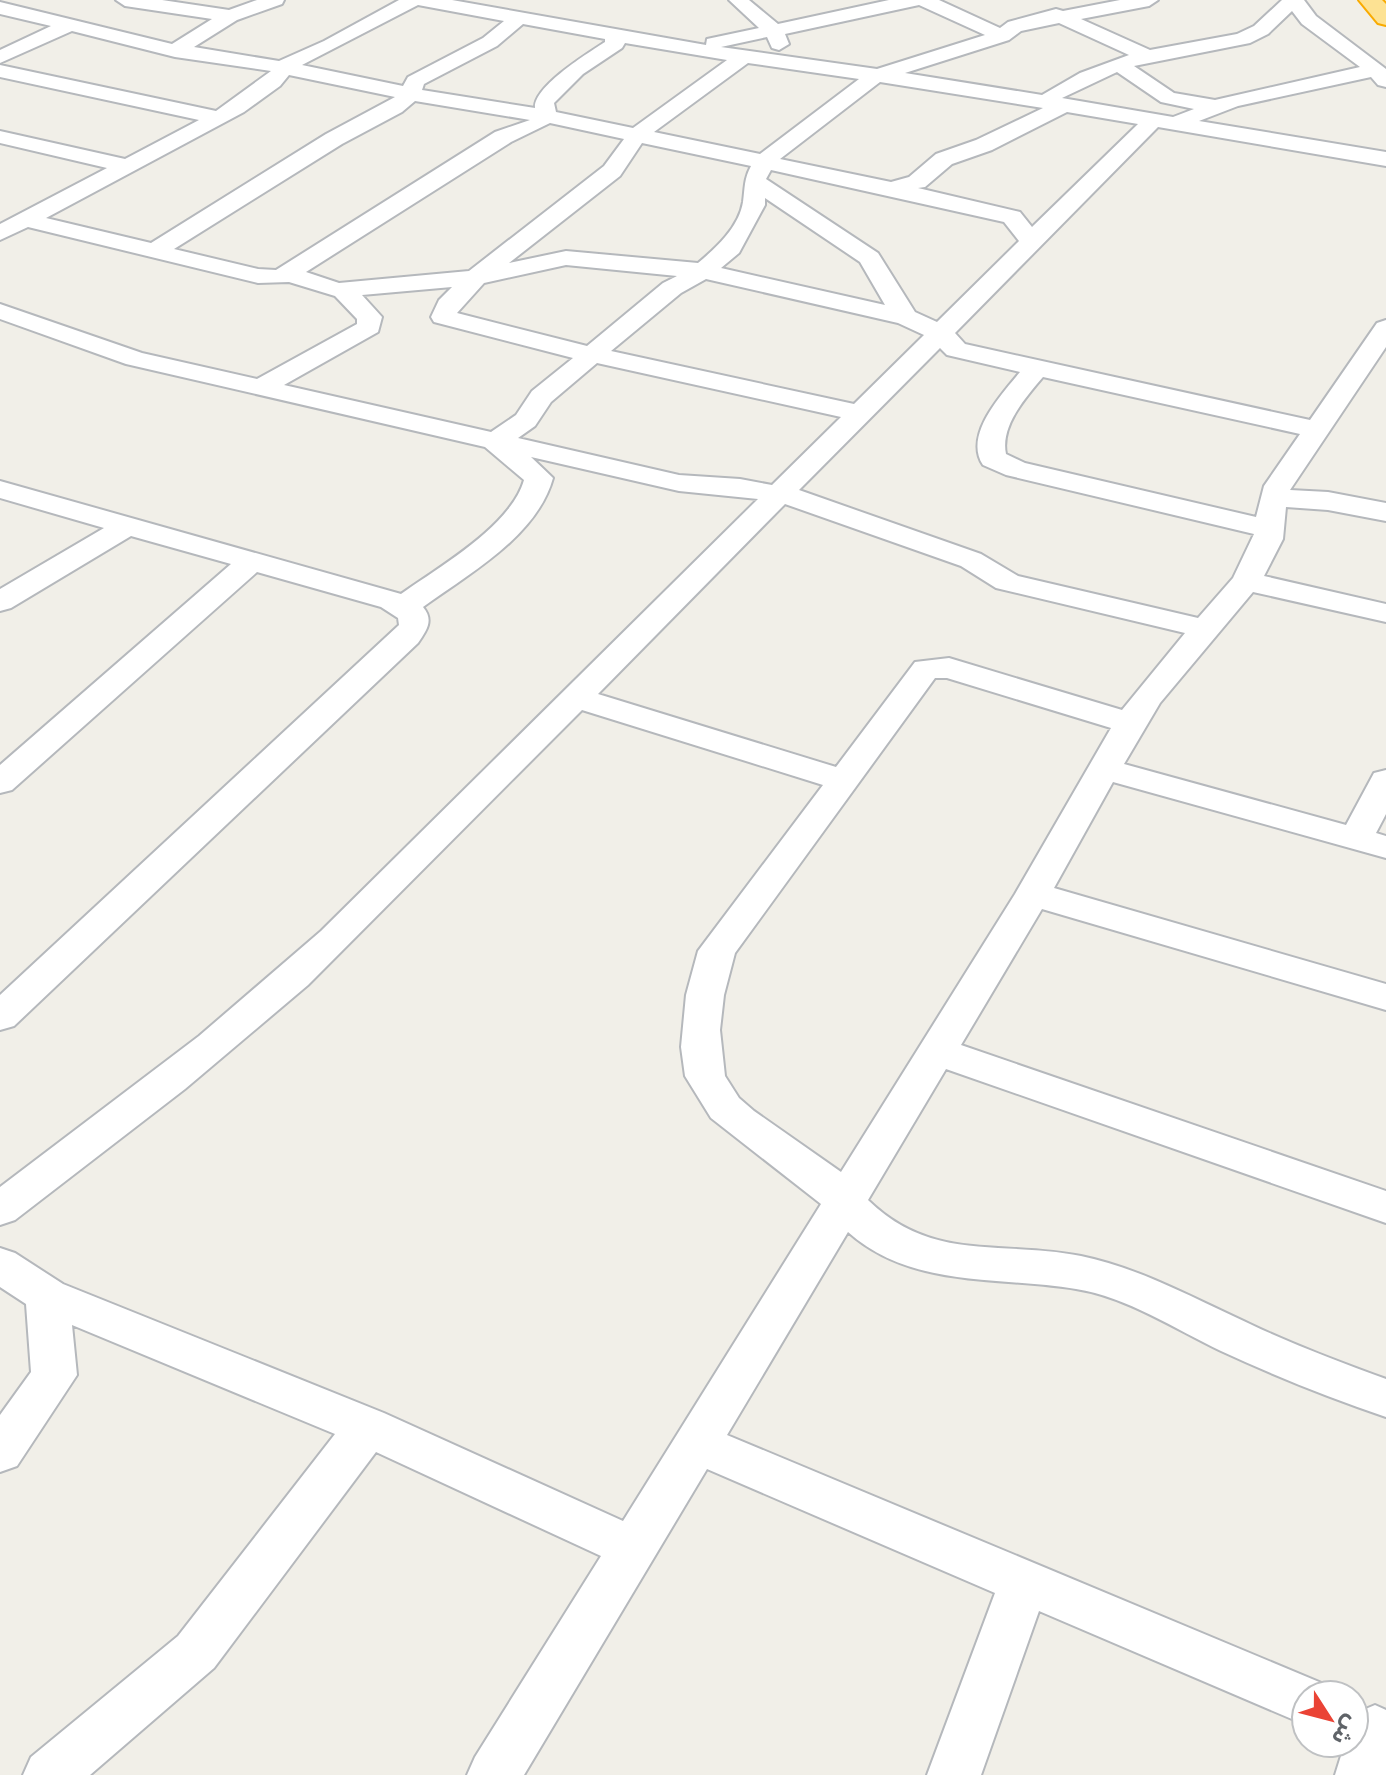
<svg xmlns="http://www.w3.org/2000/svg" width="1386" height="1775" font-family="'PT Sans Narrow','Noto Sans Arabic',sans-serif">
	<rect width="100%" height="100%" fill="#f1efe8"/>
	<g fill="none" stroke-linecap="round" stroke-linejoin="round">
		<g stroke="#b5b8bc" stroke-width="4">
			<g id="street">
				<path d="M116,0H162L229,10L257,0H284L282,4L237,20L194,47L279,61L324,41L399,0H452L706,45L707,39L759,28L729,0H749L778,24L889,0H939L1000,28L1008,22L1056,9L1063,11L1120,0H1158L1149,6L1081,19L1150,50L1237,34L1254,26L1282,0H1304L1316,16L1386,69V87L1378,85L1371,77L1238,106L1199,121L1386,152V166L1158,127L955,333L965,344L1310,420L1377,323L1386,320V347L1290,490L1328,492L1386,503V521L1328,510L1286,507L1283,539L1264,576L1386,604V622L1253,592L1160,703L1124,764L1346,825L1374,773L1386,770V814L1376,833L1386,836V858L1113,782L1054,888L1386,984V1010L1042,909L961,1045L1386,1191V1223L946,1069L868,1200C932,1263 1002,1240 1081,1256C1140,1268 1195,1299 1250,1324C1294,1345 1340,1362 1386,1379V1417C1330,1398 1275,1376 1221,1351C1175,1329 1127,1297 1076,1289C999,1276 912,1289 848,1232L727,1435L1324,1684L1329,1695H1306V1725L1039,1611L981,1775H927L995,1593L707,1469L524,1775H467L475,1757L601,1556L376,1452L214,1668L90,1775H23L31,1757L178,1636L335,1434L72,1325L77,1375L17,1466L0,1472V1415L31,1372L26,1304L0,1287V1248L15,1253L63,1284L384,1413L623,1521L821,1204L711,1118L685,1076L681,1047L686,995L698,951L823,785L582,710L308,985L185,1089L15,1220L0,1225V1187L199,1036L321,931L758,499L679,491L531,457L553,478C537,536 469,574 423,607C434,620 427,630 418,643L14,1026L0,1030V995L399,625L398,618L381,607L257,572L12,790L0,793V765L231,564L131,536L11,608L0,611V589L104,528L0,498V481L401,594C439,567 511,526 524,480L485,447L126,364L0,319V304L142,353L257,379L357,324V319L335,296L289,282L258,283L28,227L0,240V224L107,168L0,143V131L125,159L199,120L0,77V65L216,111L271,71L175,57L72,31L0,63V50L51,26L0,14V2L172,44L212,19L125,6ZM418,5L504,21L483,38L408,77L403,86L302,65ZM919,5L985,35L877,69L721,47L767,37L772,48L779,50L789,44L785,34ZM1292,11L1302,24L1360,67L1215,100L1174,93L1134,66L1250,43L1268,34ZM1059,23L1129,55L1080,73L1042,95L905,73L1009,40L1021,31ZM523,24L605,39V42C588,53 533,87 535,108L422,90L424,84L497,46ZM625,43L727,60L633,128L556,112L554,103L583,74L622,48ZM748,63L859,79L760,154L654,132ZM1117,72L1161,102L1194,109L1173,117L1062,98ZM289,75L395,97L326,134L151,243L46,218L244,112L280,86ZM880,82L1043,108L976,140L936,154L909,177L891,182L780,159ZM415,101L530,120L495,132L276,270L258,269L174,249L342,144L402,112ZM1067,112L1138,124L1032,227L1020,212L918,188L925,187L952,164L992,150ZM550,123L624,139L604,166L469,271L339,283L306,272L511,142ZM642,143L751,166C744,179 745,187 743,202C739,227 716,248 698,263L566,251L509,263L620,176ZM771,170L1004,222L1019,241L937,322L915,312L878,253L766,179ZM765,198L860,262L885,305L721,268L739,253L765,205ZM566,265L677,276L663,283L587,346L457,313L484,283ZM706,279L898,323L924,335L854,404L611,351L681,293ZM452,287L439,300L431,317L434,322L573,358L532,391L516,415L491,432L284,385L378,332L382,317L362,295ZM940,348L947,355L1020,372C1002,394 963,435 983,465L1006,475L1254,534L1233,578L1198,618L1018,576L981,554L799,490ZM597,363L841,417L772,485L740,479L679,475L518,438L535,426L551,402ZM1043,377L1300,434L1264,486L1256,517L1025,463L1006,454C1000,426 1026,397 1043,377ZM785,504L961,566L996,588L1185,633L1122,710L949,658L915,662L836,767L598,694ZM935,678H947L1111,728L1015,894L841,1172L754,1111L739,1098L725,1076L720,1030L724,995L735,953Z"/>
				<polygon points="1375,1705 1386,1710 1386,1775 1335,1775 1345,1743 1354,1743 1356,1713"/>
			</g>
		</g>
		<g stroke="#f9ab00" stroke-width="4">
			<polygon id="highway" points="1359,0 1382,0 1386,4 1386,25 1378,23"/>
		</g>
		<use href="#street" fill="#fff" fill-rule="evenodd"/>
		<use href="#highway" fill="#fde293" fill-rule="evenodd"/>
	</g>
	<g transform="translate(1330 1719) rotate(126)"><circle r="38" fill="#ffffff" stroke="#bfc1c3" stroke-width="2"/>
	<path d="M0-6L14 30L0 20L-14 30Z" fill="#ea4335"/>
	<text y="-12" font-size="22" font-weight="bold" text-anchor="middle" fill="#5f6368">ش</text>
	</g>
</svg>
